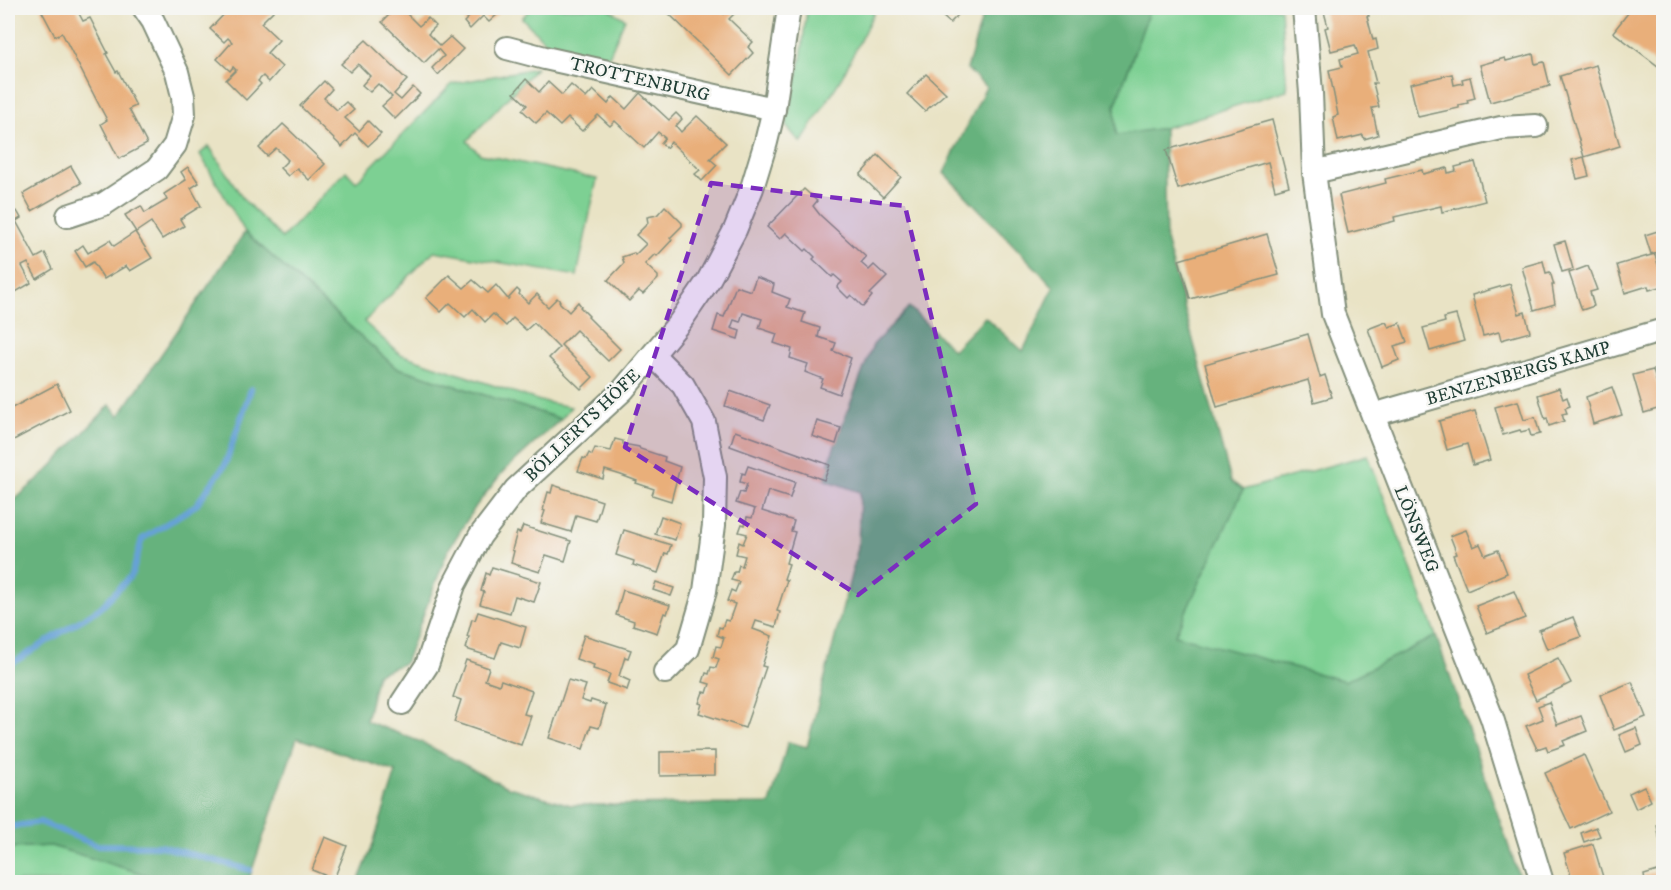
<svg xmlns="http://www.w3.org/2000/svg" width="1671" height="890" font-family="'IM FELL DW Pica',serif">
	<rect width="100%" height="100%" fill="#f6f6f2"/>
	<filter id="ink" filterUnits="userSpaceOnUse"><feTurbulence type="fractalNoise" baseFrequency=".0167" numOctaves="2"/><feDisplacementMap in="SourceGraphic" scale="12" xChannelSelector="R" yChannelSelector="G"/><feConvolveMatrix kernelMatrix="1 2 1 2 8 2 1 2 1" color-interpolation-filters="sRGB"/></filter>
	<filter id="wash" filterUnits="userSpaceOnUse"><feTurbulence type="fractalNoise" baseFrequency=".008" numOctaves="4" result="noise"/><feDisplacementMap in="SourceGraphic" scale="24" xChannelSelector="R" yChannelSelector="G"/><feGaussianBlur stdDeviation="1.35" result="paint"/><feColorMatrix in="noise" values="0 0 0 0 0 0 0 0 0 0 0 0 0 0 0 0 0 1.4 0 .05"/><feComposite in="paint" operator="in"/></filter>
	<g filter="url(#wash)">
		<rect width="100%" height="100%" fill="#e9e3c5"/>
		<g fill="#7dd093" stroke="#4e8664" stroke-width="1.5">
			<polygon points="531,8 608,8 625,19 609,56 551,48 522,18"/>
			<polygon points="807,8 876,8 842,77 801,143 786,126 801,59"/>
			<polygon points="1150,8 1281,8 1287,90 1164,128 1116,136 1115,107"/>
			<polygon points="536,68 467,141 480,154 597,179 577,276 434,251 364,322 400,354 540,401 571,407 561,419 395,367 245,232 200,154 209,146 244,200 282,238 346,171 356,182 452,84"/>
			<polygon points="1368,455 1436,636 1345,681 1174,636 1243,490"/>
			<polygon points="51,846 170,881 170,882 8,882 8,848"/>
		</g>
		<polygon fill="#66b27d" stroke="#427858" stroke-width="1.5" points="985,8 1150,8 1115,106 1116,135 1164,128 1166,240 1231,481 1243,490 1175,635 1345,681 1436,636 1521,882 358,882 371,850 396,772 297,738 248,882 170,882 51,846 8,848 8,506 48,470 110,405 119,416 245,232 395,367 561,419 502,473 476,506 448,550 405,663 377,674 366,721 421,742 505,786 571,805 770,804 788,742 807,747 858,548 860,492 823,479 841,428 873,345 909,307 953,350 985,317 1023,351 1054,287 944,173 986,87 967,69"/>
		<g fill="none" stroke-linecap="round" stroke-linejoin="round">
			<g stroke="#66a2d6" stroke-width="6">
				<polyline points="8,666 100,608 132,575 142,539 196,505 225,465 251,389"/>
				<polyline points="8,827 40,822 96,845 160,846 250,870"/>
			</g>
		</g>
		<g id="blocks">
			<g fill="#e9af7a">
				<polygon points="40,8 76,8 83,21 90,18 108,53 106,54 116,72 118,71 136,106 129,109 147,144 119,159 101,124 107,120 98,103 62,33 55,36"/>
				<polygon points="230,8 271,8 274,10 261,23 279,40 267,53 282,67 269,82 263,76 258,81 261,84 246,100 226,80 236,70 233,67 230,71 217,59 232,42 228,38 224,42 210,29"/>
				<polygon points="396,8 413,8 407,14 419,26 428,18 436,26 428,34 440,46 450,37 463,49 438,75 432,68 444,56 438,49 424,63 382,22"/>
				<polygon points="468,8 499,8 502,10 489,22 483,16 470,29 464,22 473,13"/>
				<polygon points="663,8 717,8 724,14 730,9 734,14 729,19 753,42 748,47 753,53 732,75"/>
				<polygon points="933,8 965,8 950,23"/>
				<polygon points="1323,8 1367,8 1369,16 1367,16 1373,40 1376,39 1378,49 1368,52 1376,83 1373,83 1379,107 1372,108 1378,135 1364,139 1363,135 1338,141 1333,117 1338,115 1329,70 1342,67 1340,59 1358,54 1355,45 1331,51 1325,28 1328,27"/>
				<polygon points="1632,8 1659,8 1664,11 1664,68 1662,69 1613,32"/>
				<polygon points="366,40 407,80 394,94 401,100 413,87 420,94 395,119 382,106 392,97 378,84 370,92 362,85 370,76 358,64 350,72 341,64"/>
				<polygon points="1533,54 1535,64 1544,62 1550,86 1490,102 1480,65 1505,58 1506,61"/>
				<polygon points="1596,65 1620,146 1584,157 1560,76"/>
				<polygon points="926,74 946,93 925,111 907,94"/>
				<polygon points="1452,74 1454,85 1463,83 1462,79 1470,77 1475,98 1467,100 1468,103 1459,105 1459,108 1418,117 1410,84"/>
				<polygon points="526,79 539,92 548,82 562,95 571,85 586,98 593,90 608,104 613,97 626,109 640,93 669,120 676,113 682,119 676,126 681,132 697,116 726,143 710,159 717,165 702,181 695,174 700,170 671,142 666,148 661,143 665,138 658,132 644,148 615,121 610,126 598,115 582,131 568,118 560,126 546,113 536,123 522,110 527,105 514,93"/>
				<polygon points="324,81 332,89 324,98 337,110 346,102 354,110 345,118 359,131 368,121 381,134 368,146 355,133 342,147 300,106"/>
				<polygon points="1272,120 1289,186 1275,190 1268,162 1178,189 1166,150"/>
				<polygon points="283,124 325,164 309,180 297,168 288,176 280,168 288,160 276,148 267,156 259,148"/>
				<polygon points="878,155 901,177 883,197 860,175"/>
				<polygon points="1584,157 1589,176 1577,179 1572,160"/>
				<polygon points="1475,162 1485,201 1442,212 1441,206 1394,217 1395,221 1348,233 1339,195 1386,183 1385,179 1422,170 1423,174 1447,168 1448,173 1456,171 1455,167"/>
				<polygon points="71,166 81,183 32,211 23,194"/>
				<polygon points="188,167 199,183 191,188 201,206 180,219 184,226 162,239 151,222 136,232 125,215 141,206 145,213 167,200 164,194 186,180 181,172"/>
				<polygon points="804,189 817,201 813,206 820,215 866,257 861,263 869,270 874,265 887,277 870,294 872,296 863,307 851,295 848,298 837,287 842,282 834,275 832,277 813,259 815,257 807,249 805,251 786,233 780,239 767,227"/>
				<polygon points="665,206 682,223 682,226 670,238 672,240 657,256 655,254 645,264 658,276 658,279 643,294 639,291 629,301 608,280 624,263 622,257 634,253 635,255 646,244 636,235 648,223 647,217 657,215"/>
				<polygon points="17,211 21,218 16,221 36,258 45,253 53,269 37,279 28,263 22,266 31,283 9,296 8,293 8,274 9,273 8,270 8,215"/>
				<polygon points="1664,229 1664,256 1659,257 1657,252 1651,254 1645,235"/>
				<polygon points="135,232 152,258 130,271 126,266 104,279 93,262 85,267 75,251 83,245 88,253 110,240 114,246"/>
				<polygon points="1267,234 1279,275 1190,299 1179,260"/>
				<polygon points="1565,241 1573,269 1562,272 1554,244"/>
				<polygon points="1655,254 1664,286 1649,290 1648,286 1625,293 1617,265"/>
				<polygon points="1543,261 1546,273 1550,272 1554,285 1552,285 1555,304 1534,310 1522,267"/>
				<polygon points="1588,266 1597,290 1590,292 1594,306 1582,310 1569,273"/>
				<polygon points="449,275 464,288 473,280 488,293 496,285 508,299 517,289 520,292 519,294 528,303 537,294 540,297 539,298 548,307 557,298 560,301 559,302 569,312 578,302 581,306 580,307 589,316 588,317 620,349 608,361 576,330 561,345 593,377 581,389 549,358 559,348 534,323 526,330 513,318 506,326 493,314 485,322 473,309 465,317 450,303 441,312 426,298"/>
				<polygon points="756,277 774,284 772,292 790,299 787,307 805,313 802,322 820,328 818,337 836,343 833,351 851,358 839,394 820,387 823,379 805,372 808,364 790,358 792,349 774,343 777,334 759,328 762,319 743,313 740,322 734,320 731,328 740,331 738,339 713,331 718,315 724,317 736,286 751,291"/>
				<polygon points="1510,284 1519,314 1525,312 1530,332 1501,340 1499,332 1483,336 1472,295"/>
				<polygon points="1456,315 1464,341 1430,351 1423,328 1445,322 1444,318"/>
				<polygon points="1386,322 1389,327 1400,323 1407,342 1394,346 1399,360 1382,367 1368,329"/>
				<polygon points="1308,334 1320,377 1325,375 1332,397 1314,402 1308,380 1217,407 1205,364"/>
				<polygon points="1653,370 1664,407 1644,413 1633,375"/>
				<polygon points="57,384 70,410 8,443 8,410"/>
				<polygon points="1612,387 1622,415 1593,424 1586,397"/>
				<polygon points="1559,388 1563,399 1567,397 1570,406 1565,408 1567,413 1562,414 1564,421 1549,426 1547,418 1545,419 1538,395"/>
				<polygon points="730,391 770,405 764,420 725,406"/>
				<polygon points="1518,401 1524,420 1535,417 1540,434 1531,436 1529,430 1521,432 1520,430 1503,435 1495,407"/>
				<polygon points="1475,411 1490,460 1473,465 1467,444 1447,450 1439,421"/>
				<polygon points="817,421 841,428 836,444 812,436"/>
				<polygon points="735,431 830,465 824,480 730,446"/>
				<polygon points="615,439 623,441 623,444 639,447 640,449 665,457 664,461 680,467 671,501 652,495 654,489 636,483 637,481 621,475 605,470 603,479 578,471 583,458 586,459 589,453 592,455 595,448 611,451"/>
				<polygon points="748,466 795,482 790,498 768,491 762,511 794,521 791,531 795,532 786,563 789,564 784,579 787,580 777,611 780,612 776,627 756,621 753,629 772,636 762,666 766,667 745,728 699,713 702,704 699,703 703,692 707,693 710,684 703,682 706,673 709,674 711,667 716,668 719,659 713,657 716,646 721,647 724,638 717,635 719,627 722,628 725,620 729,621 735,604 727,601 731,590 735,592 739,582 731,580 734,572 737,572 739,565 742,566 745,556 736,554 739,542 743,544 747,534 739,532 742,524 745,525 747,517 752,518 755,509 736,503 740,492 744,493 747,484 740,482 742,473 745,474"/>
				<polygon points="553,485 602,501 596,521 576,515 571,532 541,523 545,511 543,510 548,492 551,493"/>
				<polygon points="661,516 680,523 675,540 655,534"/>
				<polygon points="523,526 571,541 565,561 546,555 540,572 511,563 514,551 512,550 517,532 520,533"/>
				<polygon points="624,530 671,545 668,554 665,553 658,573 633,565 634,561 616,555"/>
				<polygon points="1466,530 1473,547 1480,544 1485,555 1498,550 1507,573 1467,590 1453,555 1457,554 1450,536"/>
				<polygon points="492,567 541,582 534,602 515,596 510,613 480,604 484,592 481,591 486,573 489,575"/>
				<polygon points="656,582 674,588 671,596 653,590"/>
				<polygon points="623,590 670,605 667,614 664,613 657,633 633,625 634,621 616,615"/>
				<polygon points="1514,591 1525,618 1487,633 1476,606"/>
				<polygon points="478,612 526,627 520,648 501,642 495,658 466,649 469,637 467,637 472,619 475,620"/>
				<polygon points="1573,617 1581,637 1547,649 1539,630"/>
				<polygon points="584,635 631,650 628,658 625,657 619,676 630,681 627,690 607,683 610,674 593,669 594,665 576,659"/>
				<polygon points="1558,658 1571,683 1536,700 1524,675"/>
				<polygon points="466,660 489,668 485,680 499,685 501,680 532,691 524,714 531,716 521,745 454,722 461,700 453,697"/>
				<polygon points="568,680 586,685 581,700 590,703 591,700 606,705 599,728 591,726 583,749 549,738"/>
				<polygon points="1632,682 1646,717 1614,730 1600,695"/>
				<polygon points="1549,702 1557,725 1581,716 1587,731 1563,741 1565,745 1548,751 1546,746 1537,749 1526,726 1543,719 1538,706"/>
				<polygon points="1636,728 1642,745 1626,752 1619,735"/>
				<polygon points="715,751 715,775 660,776 660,752"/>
				<polygon points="1584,755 1609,811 1571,829 1545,773"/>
				<polygon points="1644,786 1651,801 1636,809 1629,793"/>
				<polygon points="1664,824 1664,853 1662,853 1657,825"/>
				<polygon points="1596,827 1600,836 1584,842 1581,833"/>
				<polygon points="325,837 347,846 334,879 312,870"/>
				<polygon points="1593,844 1603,877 1588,882 1573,882 1564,853"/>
				<polygon points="1661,870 1662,882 1645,882 1644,875"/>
			</g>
		</g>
	</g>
	<g filter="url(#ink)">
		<use href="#blocks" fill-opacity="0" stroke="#84907c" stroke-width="1.5"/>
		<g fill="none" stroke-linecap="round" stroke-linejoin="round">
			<g stroke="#84907c" stroke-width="26">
				<g id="minor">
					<polyline points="1304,8 1311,93 1314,172 1333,314 1492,718 1542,882"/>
					<polyline points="507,48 545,58 774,109"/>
					<polyline points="1314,172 1501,128 1536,126"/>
					<polyline points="68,216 104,204 157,169 175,145 184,115 183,96 177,72 153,21 144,8"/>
					<polyline points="653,355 683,385 704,422 715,477 714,525 705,591 688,649 665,672"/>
					<polyline points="1373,415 1664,330"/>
					<polyline points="402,703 427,665 454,585 480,536 516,489 623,390 680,322 708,281 735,230 752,188 766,142 774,109 789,8"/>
				</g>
			</g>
			<use href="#minor" stroke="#fff" stroke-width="22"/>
		</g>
	</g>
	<path fill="#7b2cbf" fill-opacity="0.2" stroke="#7b2cbf" stroke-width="4.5" stroke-dasharray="12 8" stroke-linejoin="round" d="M711,183L905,206L976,504L858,595L625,447Z"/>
	<g text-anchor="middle" stroke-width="5" stroke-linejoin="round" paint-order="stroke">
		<g font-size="18" fill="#1f3d34" stroke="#f6f6f2">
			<text transform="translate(640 79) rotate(13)" y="6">TROTTENBURG</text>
			<text transform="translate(1518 373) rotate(-16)" y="6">BENZENBERGS KAMP</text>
			<text transform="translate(582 425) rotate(-44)" y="6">BÖLLERTS HÖFE</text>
			<text transform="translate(1417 529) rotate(68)" y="6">LÖNSWEG</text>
		</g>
	</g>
	<rect width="1671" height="890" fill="none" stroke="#f6f6f2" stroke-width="30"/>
</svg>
